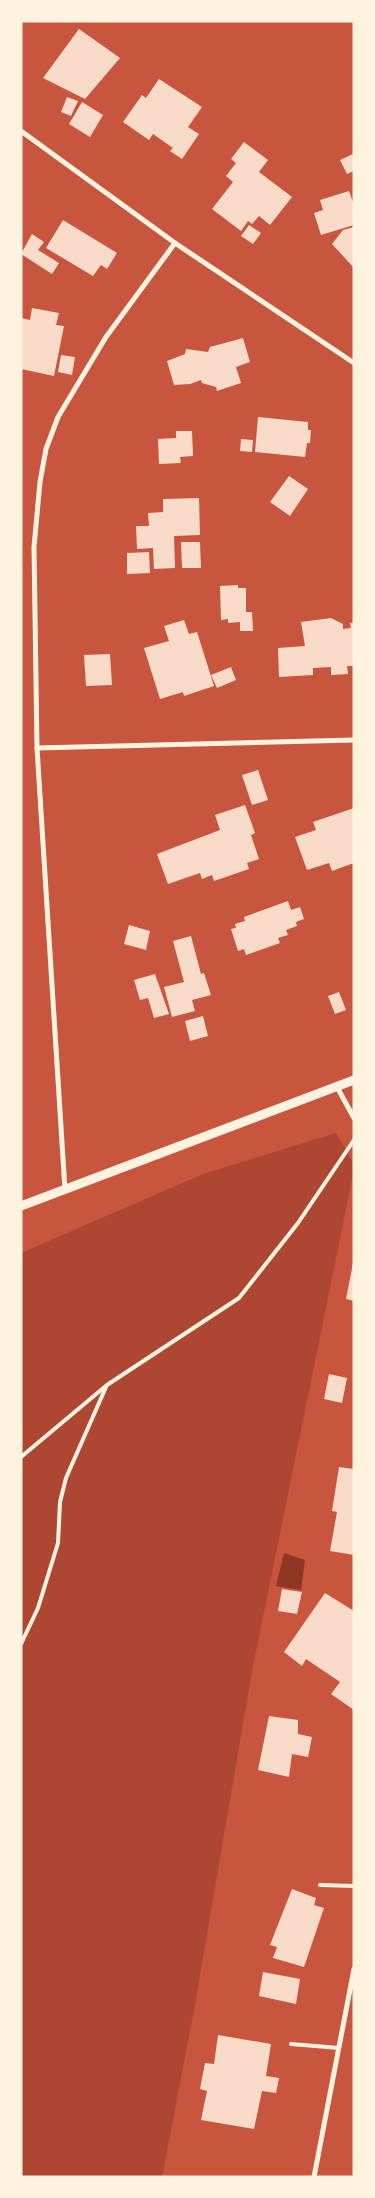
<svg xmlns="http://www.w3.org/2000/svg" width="375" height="2198" font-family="'Nunito Sans',sans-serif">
	<rect width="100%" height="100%" fill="#c8553d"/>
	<polygon fill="#ae4732" points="336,1133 354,1164 354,1170 252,1671 195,2005 162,2177 21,2177 21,1253 203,1174"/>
	<polygon fill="#8f3625" points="284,1553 305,1560 301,1590 276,1586"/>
	<g fill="#f7dbc8">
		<polygon points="79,29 120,58 85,99 43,78"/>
		<polygon points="159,79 202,107 188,127 199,134 182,159 170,151 173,148 153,134 149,140 123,122 142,95 146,98"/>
		<polygon points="67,97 78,101 71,116 61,112"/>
		<polygon points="82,102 103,115 90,137 69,124"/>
		<polygon points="244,142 268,160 259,172 292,197 270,225 259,216 252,224 248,221 241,231 212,209 233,182 226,176 236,163 231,159"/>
		<polygon points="353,154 354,171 347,174 340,160"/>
		<polygon points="349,191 354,205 354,225 321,235 314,213 323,210 320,200"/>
		<polygon points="63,220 117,253 107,269 101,265 93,276 46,248"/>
		<polygon points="249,225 261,233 253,244 241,236"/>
		<polygon points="354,227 354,268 332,244 343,230"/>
		<polygon points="32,234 44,242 38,250 59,263 52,274 21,254"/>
		<polygon points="32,308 59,313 56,325 64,326 54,376 21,369 21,318 30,320"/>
		<polygon points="243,338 250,362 236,367 241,383 217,391 216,387 202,383 201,380 190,384 174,385 167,361 185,354 186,349 208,352 210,347"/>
		<polygon points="61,355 75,357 72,375 58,372"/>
		<polygon points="258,417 308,422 308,430 311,430 310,443 307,443 305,457 255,452"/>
		<polygon points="176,431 192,431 193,456 180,457 181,463 159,464 158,439 176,438"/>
		<polygon points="241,439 253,440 252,452 240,451"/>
		<polygon points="289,476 308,489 290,516 270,502"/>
		<polygon points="199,498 200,535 174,536 175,568 154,569 153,548 137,549 136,526 149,526 148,513 163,512 163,499"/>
		<polygon points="181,542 200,542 201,568 182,568"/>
		<polygon points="149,552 150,573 127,574 127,553"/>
		<polygon points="238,585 238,588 246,588 246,612 252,612 253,631 240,631 240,622 228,623 228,619 221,620 220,586"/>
		<polygon points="331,618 343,624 343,629 351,628 350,623 354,623 354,666 347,666 348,674 331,675 331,667 313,668 313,675 279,677 278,648 305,646 301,622"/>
		<polygon points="184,620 189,634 197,632 214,686 184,696 183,692 160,699 144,648 169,641 164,626"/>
		<polygon points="110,654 112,685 86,686 84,655"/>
		<polygon points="231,667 236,680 217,688 211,675"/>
		<polygon points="258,770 268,800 252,805 242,775"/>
		<polygon points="245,805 255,833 251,835 259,859 247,863 249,869 214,881 212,875 202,879 200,873 168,884 157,854 220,830 215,815"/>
		<polygon points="354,808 354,863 332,871 329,863 307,870 295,837 316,830 313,822"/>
		<polygon points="288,901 291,910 300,907 304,919 296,922 297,926 286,930 288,935 278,938 280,943 246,955 244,949 238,951 231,929 236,928 235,924 245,921 244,917"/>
		<polygon points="129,925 150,931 146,950 124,944"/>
		<polygon points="191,936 201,974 204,973 211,995 192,1000 195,1011 172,1017 164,987 184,982 173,941"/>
		<polygon points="155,974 169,1014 154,1018 148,998 140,1000 134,980"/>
		<polygon points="339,992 346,1010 335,1014 328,996"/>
		<polygon points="203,1016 208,1036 190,1041 185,1021"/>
		<polygon points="353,1263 354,1263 354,1301 346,1299"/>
		<polygon points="329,1374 347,1378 342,1403 324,1399"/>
		<polygon points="339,1467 354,1469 354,1555 330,1551 337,1512 332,1511"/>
		<polygon points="282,1589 302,1592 297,1614 278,1611"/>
		<polygon points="325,1593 354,1611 354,1710 331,1694 340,1682 306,1659 302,1666 284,1652"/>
		<polygon points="269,1716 298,1720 298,1734 312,1737 308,1757 292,1754 289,1777 258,1770"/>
		<polygon points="292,1889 316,1898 314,1905 324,1908 304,1967 273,1958 277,1947 270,1945"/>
		<polygon points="263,1972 300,1979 296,2004 259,1996"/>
		<polygon points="218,2035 271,2044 266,2076 279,2078 276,2093 262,2091 254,2129 201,2120 207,2091 200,2089 205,2063 214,2064"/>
	</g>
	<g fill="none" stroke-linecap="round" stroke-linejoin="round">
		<g stroke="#fff3e0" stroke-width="4">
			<polyline points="21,1457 107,1385 239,1298 298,1223 354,1140"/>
			<polyline points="21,1644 38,1608 58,1543 60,1502 66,1478 106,1387"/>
			<polyline points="320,1885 354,1886"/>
			<polyline points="291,2044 339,2048"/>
		</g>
		<g stroke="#fff3e0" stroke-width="5">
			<polyline points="21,131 175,243 354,363"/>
			<polyline points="37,748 354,740"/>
			<polyline points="337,1087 354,1118"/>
			<polyline points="65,1190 37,748 34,547 40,482 46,449 58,417 106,337 175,243"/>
			<polyline points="314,2177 354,1969"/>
		</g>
		<polyline stroke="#fff3e0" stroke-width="9" points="21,1206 354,1080"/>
	</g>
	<rect width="375" height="2198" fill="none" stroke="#fff3e0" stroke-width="45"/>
</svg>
